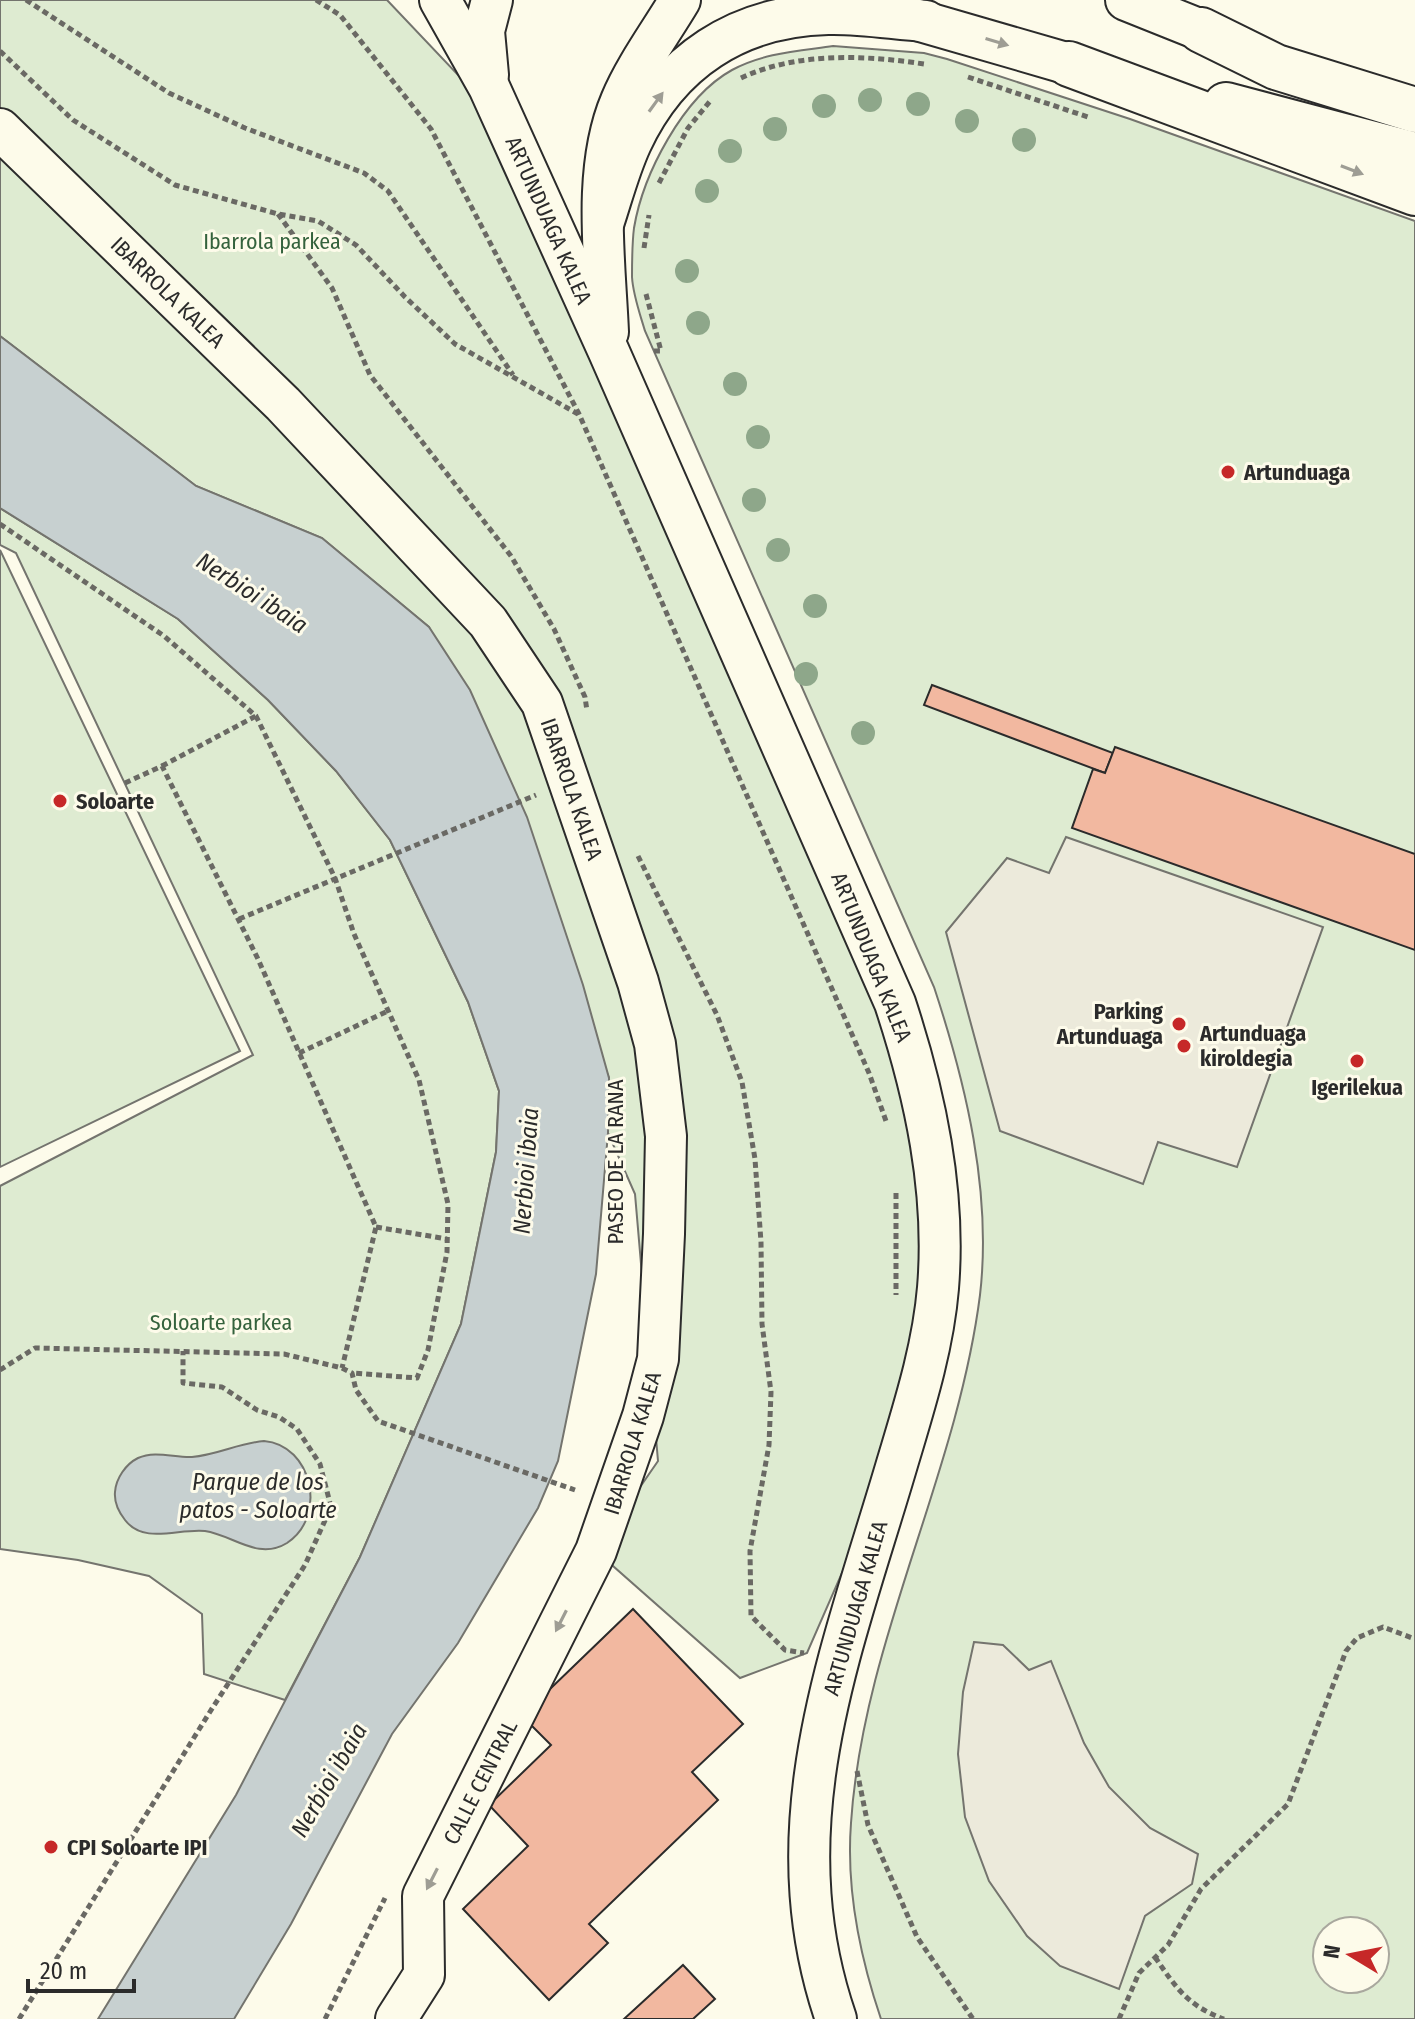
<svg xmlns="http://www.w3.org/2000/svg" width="1415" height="2019" font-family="'Fira Sans Condensed',sans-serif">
	<rect width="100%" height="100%" fill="#fdfbea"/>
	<g fill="#deebd1" stroke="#74746e" stroke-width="2" fill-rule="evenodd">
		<polygon points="0,0 387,0 461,78 609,352 895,1003 932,1149 911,1415 807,1653 740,1678 596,1551 658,1461 635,1194 608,1133 609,1078 429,627 322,538 196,486 0,336"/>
		<path d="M833,46L924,53L947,59L1130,119L1415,221V2019H881C860,1957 846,1889 851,1823C863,1641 957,1476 980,1295C992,1192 966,1084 934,987L645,331C640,314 633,295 632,277C632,261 632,244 634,228C643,174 683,97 732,70C763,53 799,51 833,46ZM1327,1931H1375V1979H1327Z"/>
		<polygon points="0,508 178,619 268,700 336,771 390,840 468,1002 499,1091 496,1152 461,1324 360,1557 285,1700 204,1674 202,1614 149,1576 78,1560 0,1549 0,1186 253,1055 16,553 0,545"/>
		<polygon points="0,550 240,1051 0,1167"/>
	</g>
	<g fill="#eceadb" stroke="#74746e" stroke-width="2">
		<polygon points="1066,837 1323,927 1237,1167 1158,1142 1143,1184 1000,1131 946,932 1007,858 1049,873"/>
		<polygon points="974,1642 1003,1645 1029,1670 1051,1661 1084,1743 1109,1787 1150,1828 1198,1854 1192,1884 1145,1916 1119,1989 1060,1966 1027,1936 989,1881 965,1817 958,1754 963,1692"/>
	</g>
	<g fill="#c7d0d0" stroke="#74746e" stroke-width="2">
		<polygon points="0,336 196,486 322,538 429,627 470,690 527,817 583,985 609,1078 608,1133 596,1274 558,1461 538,1508 458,1643 392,1734 291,1924 234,2019 98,2019 236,1795 360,1557 461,1324 496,1152 499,1091 468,1002 390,840 336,771 268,700 178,619 0,508"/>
		<path d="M264,1441C312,1445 328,1516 287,1543C258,1561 233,1535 205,1531C179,1528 144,1545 125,1520C118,1511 114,1503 115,1492C116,1478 126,1464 138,1458C155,1450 175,1458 192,1457C217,1455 239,1443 264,1441Z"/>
	</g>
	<g fill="#f2b8a0" stroke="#2b2b2b" stroke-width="2">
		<polygon points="932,685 1113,753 1105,773 924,705"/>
		<polygon points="1115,747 1415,854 1415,950 1072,828 1093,769 1105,773"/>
		<polygon points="633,1609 743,1724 692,1772 718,1800 589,1924 608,1943 549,2000 463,1909 528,1846 489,1805 551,1745 522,1716"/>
		<polygon points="683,1965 715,1999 693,2019 624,2019"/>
	</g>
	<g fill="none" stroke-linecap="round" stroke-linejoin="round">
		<g stroke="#2b2b2b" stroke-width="44">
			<g id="minor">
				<path d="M440,0L489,87L609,352L895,1003C925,1094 946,1191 938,1288C933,1348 914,1407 897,1464C842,1651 769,1824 836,2019"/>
				<polyline points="1126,0 1201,30"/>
				<polyline points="900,15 1069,64"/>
				<polyline points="488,75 484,31 492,0"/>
				<polyline points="0,129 283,404 488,622 542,703 638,982 655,1044 666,1136 664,1234 658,1359 643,1416 596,1551 423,1896 424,1975 396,2019"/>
				<path d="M603,224C612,197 619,169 631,143C669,61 738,16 828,14C860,13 894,19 926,21"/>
				<path d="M608,332C605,260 592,169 621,101C635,67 661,32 680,0"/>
			</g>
		</g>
		<g stroke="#2b2b2b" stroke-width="48">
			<polyline id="major" points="1226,105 1415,155"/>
		</g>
		<g stroke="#2b2b2b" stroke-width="48">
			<g id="highway">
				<polyline points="1201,30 1276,67 1415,110"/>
				<polyline points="1069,64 1415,193"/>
			</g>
		</g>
		<g stroke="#6a6964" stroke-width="5" stroke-dasharray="6 4" stroke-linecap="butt">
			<polyline points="26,0 169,93 245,128 364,173 388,191 513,375"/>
			<polyline points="316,0 340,15 431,129 579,414 869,1073 886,1121"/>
			<polyline points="0,51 73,120 175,185 278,214 318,221 356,245 405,297 455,344 578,414"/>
			<polyline points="968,77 1091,118"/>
			<path d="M741,78C797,52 864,55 924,64"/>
			<polyline points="659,183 688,128 711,100"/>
			<polyline points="278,214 332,288 370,375 511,556 554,629 585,697 587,711"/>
			<polyline points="644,248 649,215"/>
			<polyline points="646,294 661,351 650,351"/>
			<polyline points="0,524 164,636 256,716 335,878 354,934 419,1080 448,1204 447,1252 428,1350 417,1378 352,1373"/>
			<polyline points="162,766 256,716"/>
			<polyline points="125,783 162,766 258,959 376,1227 342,1368"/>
			<polyline points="638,856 717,1015 742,1082 755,1159 761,1242 762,1324 771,1392 769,1445 750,1551 751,1616 785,1650 804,1653"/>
			<polyline points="239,919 536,795"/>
			<polyline points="299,1053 388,1011"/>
			<polyline points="896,1193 896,1295"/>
			<polyline points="376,1227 447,1239"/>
			<polyline points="0,1370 35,1348 284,1354 342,1368 352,1373 356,1390 378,1421 575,1490"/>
			<polyline points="857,1771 868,1825 917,1937 973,2019"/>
			<path d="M1155,1957C1176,1988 1188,2006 1224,2019"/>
			<polyline points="19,2019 213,1707 305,1565 331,1507 320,1464 297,1429 279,1417 257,1410 222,1387 183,1383 183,1351"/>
			<polyline points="325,2019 385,1898"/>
			<polyline points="1119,2019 1139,1973 1168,1945 1201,1889 1288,1804 1346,1651 1357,1638 1383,1627 1415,1639"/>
		</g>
		<use href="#minor" stroke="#fdfbea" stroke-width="40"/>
		<use href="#major" stroke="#fdfbea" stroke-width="44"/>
		<use href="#highway" stroke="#fdfbea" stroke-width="44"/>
	</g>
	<g fill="#8ea78a">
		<circle cx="870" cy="100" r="12"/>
		<circle cx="918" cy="104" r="12"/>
		<circle cx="824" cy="106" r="12"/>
		<circle cx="967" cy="121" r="12"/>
		<circle cx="775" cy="129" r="12"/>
		<circle cx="1024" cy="140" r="12"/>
		<circle cx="730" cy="151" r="12"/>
		<circle cx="707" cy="191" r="12"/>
		<circle cx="687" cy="271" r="12"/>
		<circle cx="698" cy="323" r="12"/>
		<circle cx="735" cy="384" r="12"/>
		<circle cx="758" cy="437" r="12"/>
		<circle cx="754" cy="500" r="12"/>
		<circle cx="778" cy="550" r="12"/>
		<circle cx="815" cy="606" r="12"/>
		<circle cx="806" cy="674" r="12"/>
		<circle cx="863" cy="733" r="12"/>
	</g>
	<defs><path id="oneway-solid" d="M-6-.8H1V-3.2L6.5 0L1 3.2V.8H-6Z" transform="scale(2)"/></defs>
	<g fill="#9e9d94">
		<use href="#oneway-solid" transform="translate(997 42) rotate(17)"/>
		<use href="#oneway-solid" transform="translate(656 102) rotate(-54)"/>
		<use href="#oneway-solid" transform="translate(1352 170) rotate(21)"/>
		<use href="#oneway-solid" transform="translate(561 1621) rotate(117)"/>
		<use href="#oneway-solid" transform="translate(432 1879) rotate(117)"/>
	</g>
	<g fill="#c62828" stroke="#fdfbea" stroke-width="3">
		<circle cx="1228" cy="472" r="8"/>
		<circle cx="60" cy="801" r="8"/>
		<circle cx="1179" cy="1024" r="8"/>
		<circle cx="1184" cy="1046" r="8"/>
		<circle cx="1357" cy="1061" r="8"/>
		<circle cx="51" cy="1847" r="8"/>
	</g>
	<g text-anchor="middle" stroke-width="6" stroke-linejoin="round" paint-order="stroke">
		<g font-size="22" fill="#2b2b2b" stroke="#fdfbea">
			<text transform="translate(549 220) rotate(66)" y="8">ARTUNDUAGA KALEA</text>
			<text transform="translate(168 292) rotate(44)" y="8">IBARROLA KALEA</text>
			<text transform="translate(572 789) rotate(71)" y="8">IBARROLA KALEA</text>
			<text transform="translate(872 957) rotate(68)" y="8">ARTUNDUAGA KALEA</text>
			<text transform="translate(615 1162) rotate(-90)" y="8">PASEO DE LA RANA</text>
			<text transform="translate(632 1443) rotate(-73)" y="8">IBARROLA KALEA</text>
			<text transform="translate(855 1608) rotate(-74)" y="8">ARTUNDUAGA KALEA</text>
			<text transform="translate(480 1782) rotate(-63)" y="8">CALLE CENTRAL</text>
		</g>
		<g font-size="22" fill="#34623c" stroke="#fdfbea">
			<text x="272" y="249">Ibarrola parkea</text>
			<text x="221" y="1330">Soloarte parkea</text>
		</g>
		<g font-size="22" font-weight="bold" fill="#2b2b2b" stroke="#fdfbea" text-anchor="start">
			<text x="1244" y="480">Artunduaga</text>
			<text x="76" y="809">Soloarte</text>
			<text x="1163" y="1019" text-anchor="end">Parking<tspan x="1163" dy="25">Artunduaga</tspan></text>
			<text x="1200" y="1041">Artunduaga<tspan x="1200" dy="25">kiroldegia</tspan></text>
			<text x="1357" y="1095" text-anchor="middle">Igerilekua</text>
			<text x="67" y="1855">CPI Soloarte IPI</text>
		</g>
		<g font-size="24" font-style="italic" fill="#2b2b2b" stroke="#fdfbea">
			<text transform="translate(252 593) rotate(33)" y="8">Nerbioi ibaia</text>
			<text transform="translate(526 1171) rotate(-86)" y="8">Nerbioi ibaia</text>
			<text x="258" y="1490">Parque de los<tspan x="258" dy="28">patos - Soloarte</tspan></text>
			<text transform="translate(329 1780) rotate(-60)" y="8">Nerbioi ibaia</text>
		</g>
	</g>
	<g transform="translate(1351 1955) rotate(280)"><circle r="38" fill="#fdfbea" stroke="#a9a89e" stroke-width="2"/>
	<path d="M0-6L14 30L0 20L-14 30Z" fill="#c62828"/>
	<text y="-12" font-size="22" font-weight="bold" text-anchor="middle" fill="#2b2b2b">N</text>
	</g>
	<path d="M28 1979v12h106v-12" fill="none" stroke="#2b2b2b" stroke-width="4"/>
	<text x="40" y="1979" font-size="24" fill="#2b2b2b" stroke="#fdfbea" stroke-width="6" paint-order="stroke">20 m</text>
</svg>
